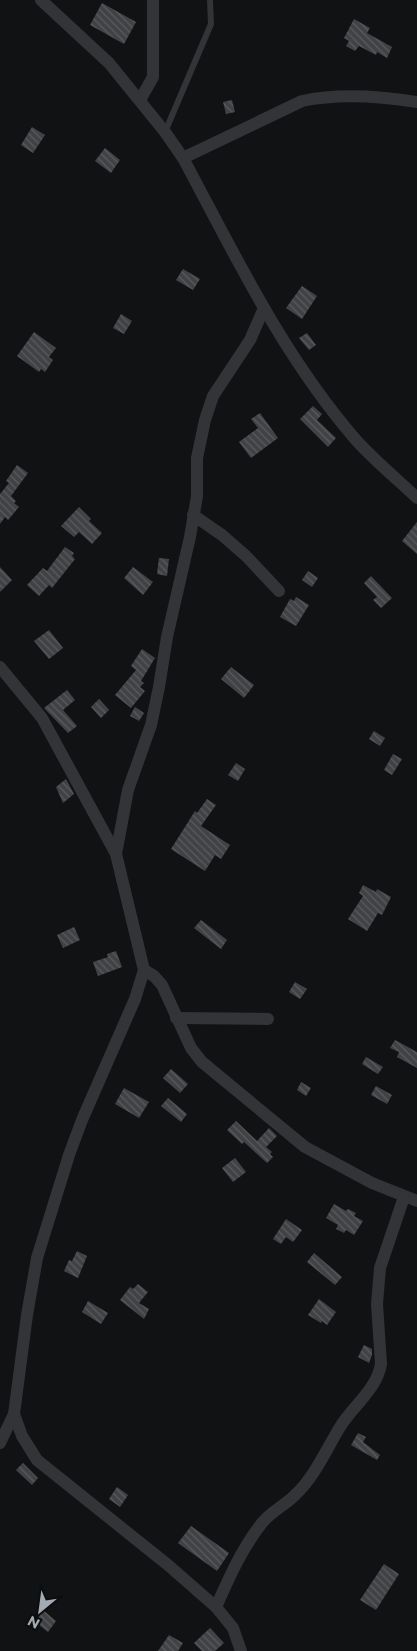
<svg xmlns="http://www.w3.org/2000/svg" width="417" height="1651" font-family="Montserrat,sans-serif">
	<defs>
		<pattern id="building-back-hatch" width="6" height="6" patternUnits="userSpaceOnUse" patternTransform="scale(1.25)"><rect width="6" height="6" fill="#404246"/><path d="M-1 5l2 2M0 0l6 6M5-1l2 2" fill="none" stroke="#595b5e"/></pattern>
	</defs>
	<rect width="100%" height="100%" fill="#111213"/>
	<g fill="url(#building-back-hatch)">
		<polygon points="102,3 136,22 124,44 90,25"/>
		<polygon points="354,19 370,28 367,33 392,47 387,58 377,52 376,55 359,46 355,51 346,46 349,41 344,38"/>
		<polygon points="232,100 235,112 226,114 223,102"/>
		<polygon points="32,127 45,135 33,153 21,145"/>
		<polygon points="105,148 120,160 111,173 95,161"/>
		<polygon points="183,269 200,279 193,290 176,280"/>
		<polygon points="302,286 317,296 302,319 286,308"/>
		<polygon points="121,314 132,321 124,334 113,328"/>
		<polygon points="34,332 56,348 49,357 53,360 45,372 41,369 39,372 17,356"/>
		<polygon points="307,333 316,345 309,350 299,338"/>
		<polygon points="313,406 322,414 317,420 336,438 328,447 300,419"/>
		<polygon points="260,413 278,438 251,458 239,442 258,428 251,419"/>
		<polygon points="17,465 28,473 11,496 16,501 14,503 19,507 8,520 5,517 0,524 0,494 9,483 6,481"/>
		<polygon points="79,507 91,519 89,521 102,533 92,544 79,532 74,537 61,526"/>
		<polygon points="417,522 417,554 402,541"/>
		<polygon points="65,547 74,553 72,556 75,559 52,588 49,585 39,596 27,585 43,568 47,571"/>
		<polygon points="159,558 169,559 167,576 157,574"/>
		<polygon points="0,567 12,580 0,592"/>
		<polygon points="133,567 153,582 143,595 124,578"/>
		<polygon points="308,571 318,578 312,587 302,580"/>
		<polygon points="371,576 392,598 381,608 373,600 377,597 364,583"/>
		<polygon points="296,597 309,605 296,626 280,617 290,599 294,601"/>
		<polygon points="49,630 63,648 49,659 34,641"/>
		<polygon points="142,649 155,658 141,681 144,683 140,687 145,691 131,708 115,695 136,670 131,666"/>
		<polygon points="231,667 254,685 244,698 221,679"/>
		<polygon points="67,690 75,700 63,710 77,726 68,733 44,708"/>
		<polygon points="99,699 109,710 101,718 91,707"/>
		<polygon points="135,707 144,713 139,721 130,716"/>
		<polygon points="374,731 385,738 380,746 369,739"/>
		<polygon points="393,754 402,759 392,775 384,770"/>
		<polygon points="236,763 245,769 238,781 228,775"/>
		<polygon points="66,779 74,794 63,803 56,787"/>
		<polygon points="207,799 216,805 201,826 230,845 221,859 215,855 205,871 171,849 195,811 197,813"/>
		<polygon points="363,885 376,892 377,889 391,897 382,915 378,913 367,931 348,919 363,896 359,893"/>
		<polygon points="201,920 227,940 221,949 194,928"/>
		<polygon points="74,927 80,940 63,948 57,935"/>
		<polygon points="116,951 122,967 98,976 93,962 108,957 107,954"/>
		<polygon points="295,982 307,989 300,999 289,992"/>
		<polygon points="395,1040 417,1052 417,1068 397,1057 399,1052 390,1048"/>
		<polygon points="366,1057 383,1067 378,1074 362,1064"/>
		<polygon points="171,1069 188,1084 180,1093 163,1078"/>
		<polygon points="301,1082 311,1088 306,1096 297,1090"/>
		<polygon points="376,1086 392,1095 387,1104 371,1095"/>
		<polygon points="124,1088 149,1102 139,1118 115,1104"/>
		<polygon points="168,1098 187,1114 181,1122 161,1106"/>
		<polygon points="236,1121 257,1141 269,1128 277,1136 266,1147 272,1152 270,1154 273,1157 267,1163 244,1142 242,1144 227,1130"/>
		<polygon points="235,1158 246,1172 233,1182 222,1168"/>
		<polygon points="334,1204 346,1211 348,1209 356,1213 354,1216 363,1221 354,1235 346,1230 344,1233 336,1229 338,1225 326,1218"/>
		<polygon points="286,1219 302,1230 293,1242 286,1237 281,1244 273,1239"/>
		<polygon points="77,1251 87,1256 78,1278 64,1271 69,1260 72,1261"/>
		<polygon points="314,1253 342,1277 335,1285 307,1262"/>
		<polygon points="138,1284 148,1292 139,1303 149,1309 144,1319 120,1300 130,1287 133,1289"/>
		<polygon points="319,1299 336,1312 327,1325 322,1321 321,1323 308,1315"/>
		<polygon points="88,1301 108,1313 101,1324 82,1312"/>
		<polygon points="364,1345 372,1349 372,1355 369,1363 358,1357"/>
		<polygon points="358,1433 366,1437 363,1442 380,1455 377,1460 351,1445"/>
		<polygon points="23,1463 38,1478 32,1485 16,1470"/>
		<polygon points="117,1487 128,1495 120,1507 109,1499"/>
		<polygon points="191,1526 229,1553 217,1571 178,1543"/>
		<polygon points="384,1564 399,1574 376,1610 360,1600"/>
		<polygon points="43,1610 56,1621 48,1632 34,1621"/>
		<polygon points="210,1628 224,1643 215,1651 202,1651 194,1643"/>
		<polygon points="169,1635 183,1643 178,1651 158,1651"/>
	</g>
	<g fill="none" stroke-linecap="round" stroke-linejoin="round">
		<polyline stroke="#333437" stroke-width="6" points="165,132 211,24 210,0"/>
		<g stroke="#333437" stroke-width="12">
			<path d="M41,0L109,63L165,132L183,158C235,255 283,356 356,440C375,461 397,479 417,498"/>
			<polyline points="140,100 153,77 153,0"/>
			<path d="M183,158L302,101C340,93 379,96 417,102"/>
			<polyline points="193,515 222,535 246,556 279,591"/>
			<polyline points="0,667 42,718 116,854 144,970 135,999 82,1120 69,1155 37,1258 27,1315 14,1414 22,1436 37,1460 168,1565 216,1607 233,1628 241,1651"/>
			<polyline points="116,854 128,790 151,725 159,687 167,637 190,537 197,496 197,458 205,420 213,396 250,340 264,308"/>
			<polyline points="144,970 154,976 162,985 191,1048 202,1062 305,1147 372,1183 417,1201"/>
			<polyline points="176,1018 268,1019"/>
			<polyline points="0,1443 14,1414"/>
			<path d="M216,1607C229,1578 242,1548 262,1523C270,1512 284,1506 294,1496C314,1478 326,1450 340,1427C353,1406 377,1389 381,1364L377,1304L380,1268L404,1197"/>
		</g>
	</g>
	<g transform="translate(40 1611) rotate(209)" stroke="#0c0d0e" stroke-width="4" paint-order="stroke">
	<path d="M0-4L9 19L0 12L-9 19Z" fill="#a4aab2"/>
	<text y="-8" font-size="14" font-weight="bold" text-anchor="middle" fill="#a4aab2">N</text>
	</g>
</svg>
